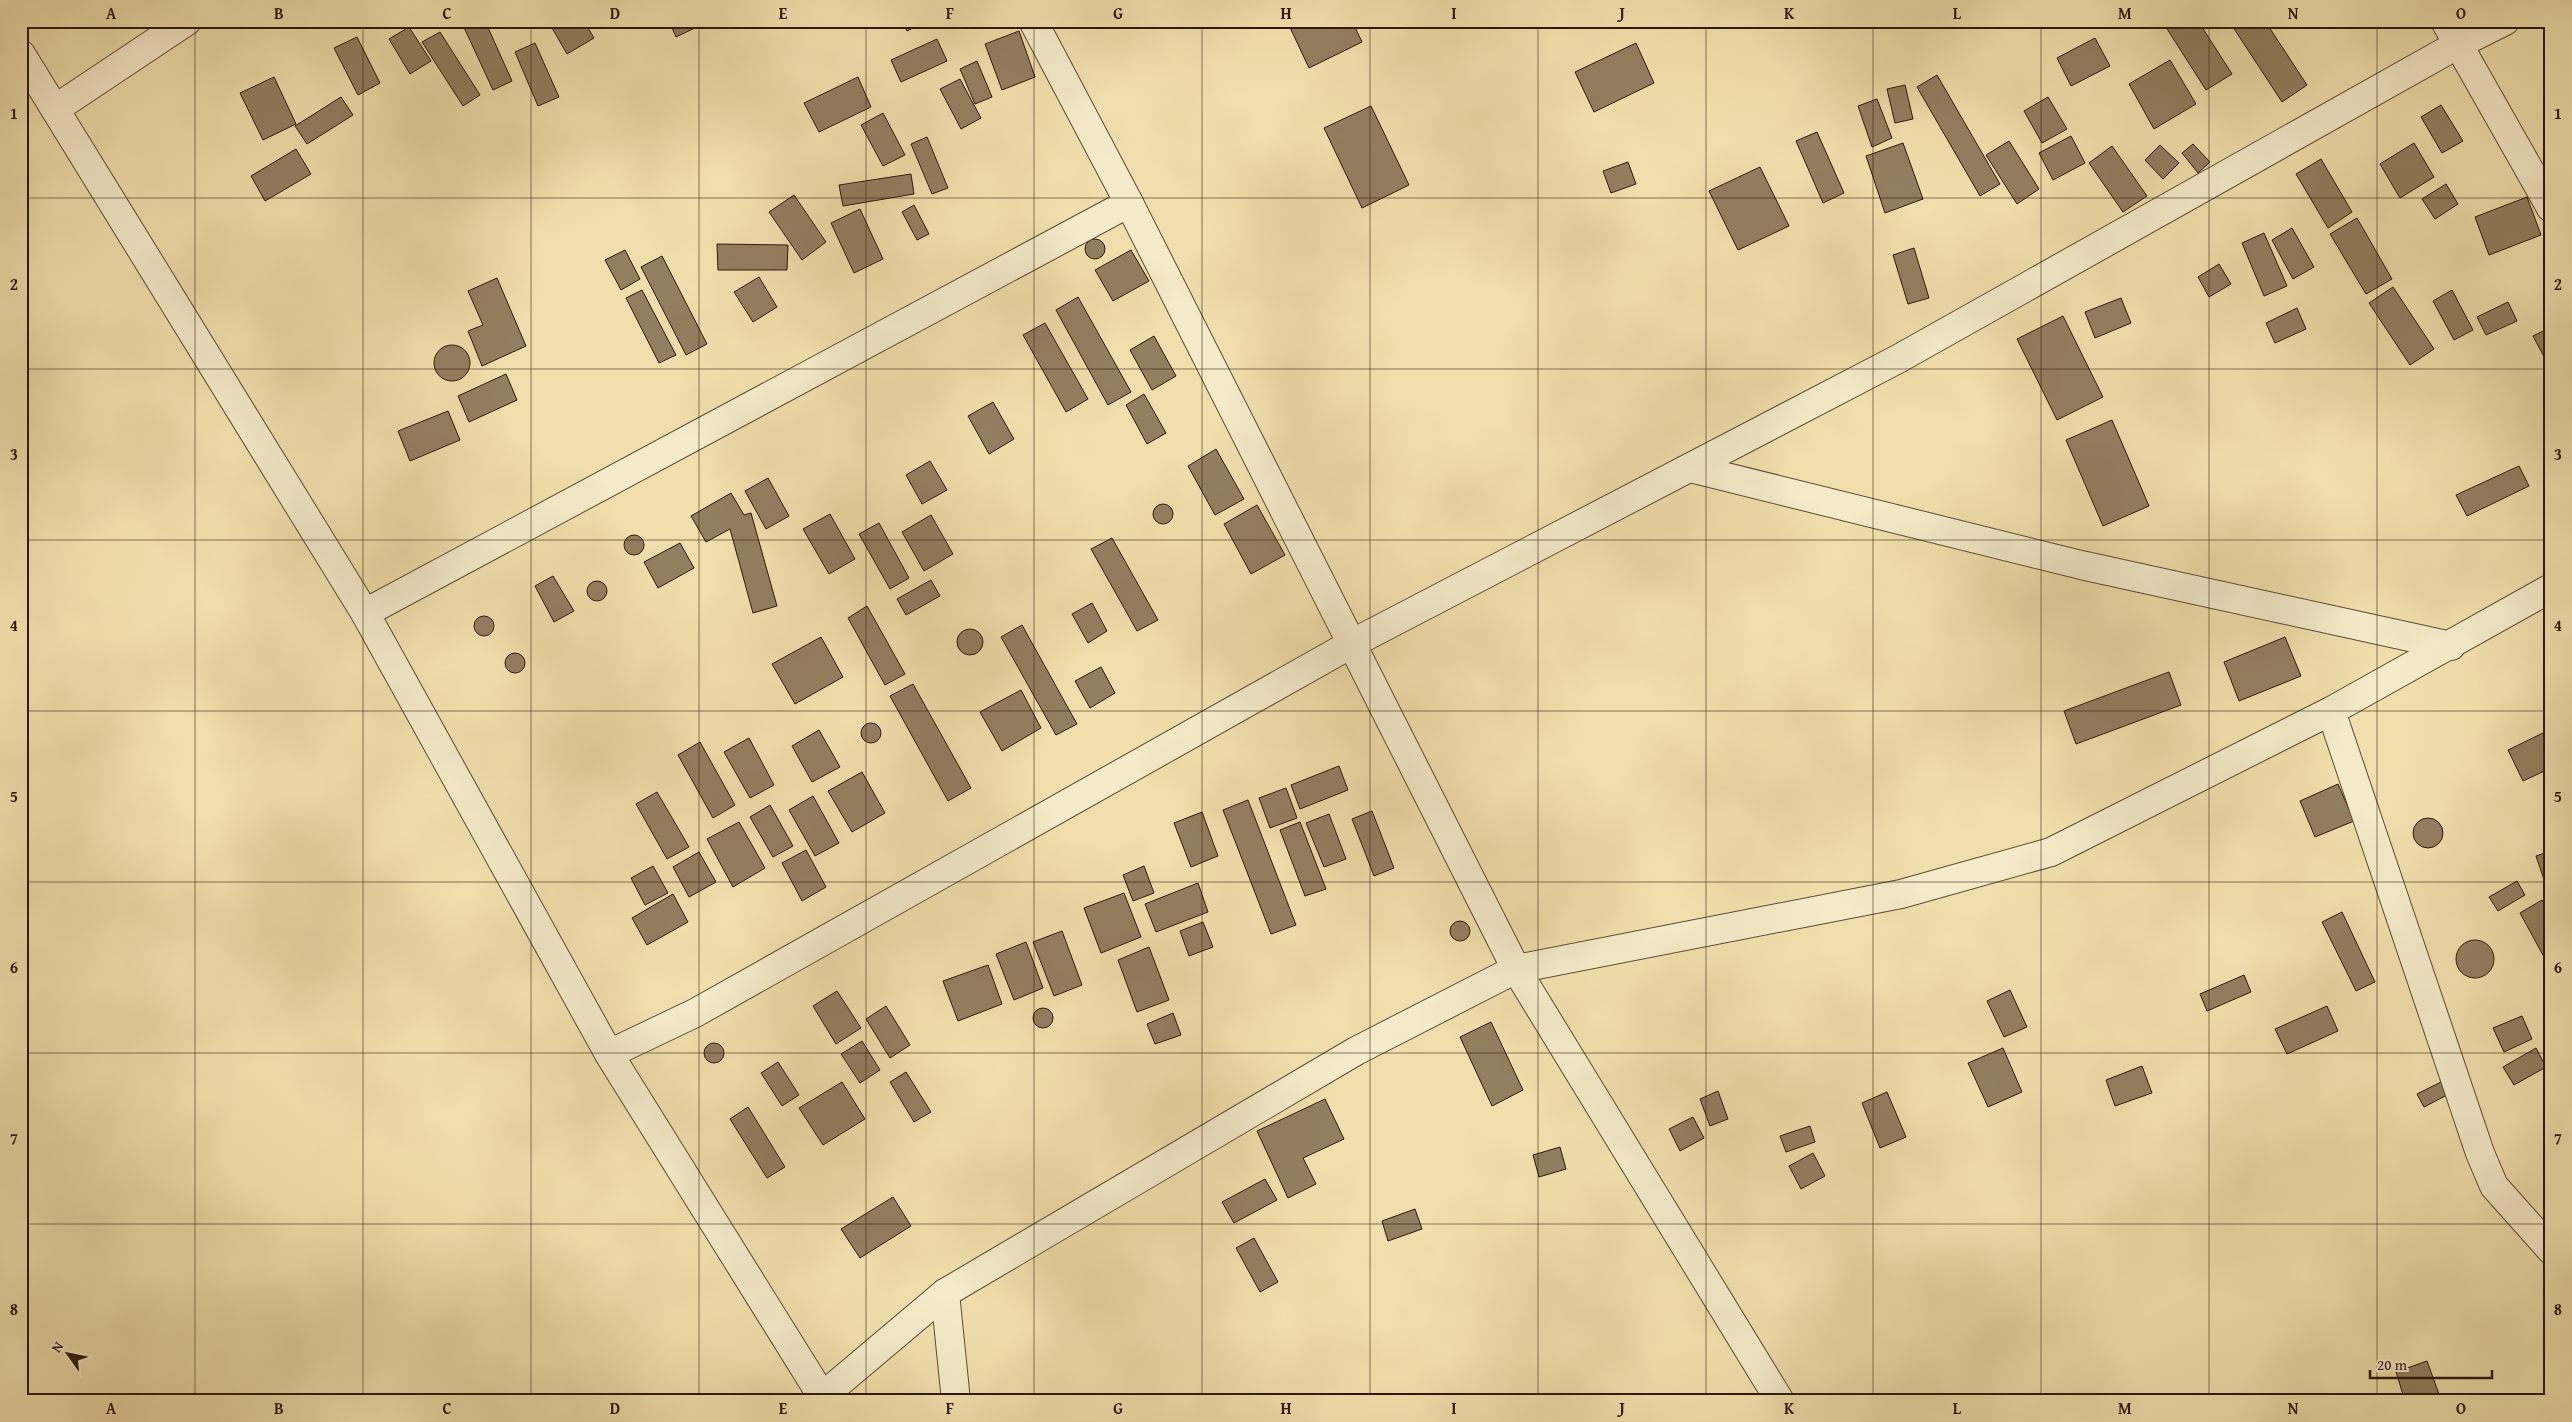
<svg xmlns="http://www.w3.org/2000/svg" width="2572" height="1422" font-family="'Gentium Book Plus',serif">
	<rect width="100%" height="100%" fill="#f0dfac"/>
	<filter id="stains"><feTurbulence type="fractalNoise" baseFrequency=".004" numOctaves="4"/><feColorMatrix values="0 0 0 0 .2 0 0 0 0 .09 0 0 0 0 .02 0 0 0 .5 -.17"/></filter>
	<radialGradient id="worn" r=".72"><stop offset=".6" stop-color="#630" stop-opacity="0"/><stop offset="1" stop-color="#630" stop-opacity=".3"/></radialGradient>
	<g fill="#927f60" stroke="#2c180d">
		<polygon points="461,21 485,21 512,81 493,90"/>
		<polygon points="548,21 584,21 594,38 567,54"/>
		<polygon points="669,21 694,21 697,27 676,37"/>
		<polygon points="902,21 927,21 907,31"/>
		<polygon points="1287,21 1352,21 1362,42 1309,68"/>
		<polygon points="2162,21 2198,21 2232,74 2206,90"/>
		<polygon points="2229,21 2265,21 2307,85 2282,102"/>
		<polygon points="409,27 431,61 410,74 389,39"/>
		<polygon points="1019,31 1035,77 1002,90 985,44"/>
		<polygon points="440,32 480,95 463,106 422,42"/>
		<polygon points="357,37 380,83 358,95 334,48"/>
		<polygon points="2095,38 2110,66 2071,86 2057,58"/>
		<polygon points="937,39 947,61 901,82 891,60"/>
		<polygon points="535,43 559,97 538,106 515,52"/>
		<polygon points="1636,43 1654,83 1594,112 1575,72"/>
		<polygon points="2170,60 2196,104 2154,129 2129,84"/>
		<polygon points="977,61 992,97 975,104 960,69"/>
		<polygon points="1937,75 2000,184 1980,196 1917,87"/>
		<polygon points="274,77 296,124 263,140 240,93"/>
		<polygon points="858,77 871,107 819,132 804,103"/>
		<polygon points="960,79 981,118 961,129 940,89"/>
		<polygon points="1905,85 1913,119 1895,123 1887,89"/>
		<polygon points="341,97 353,115 307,144 295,126"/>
		<polygon points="2048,97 2067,129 2042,143 2024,111"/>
		<polygon points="1877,99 1892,138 1872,147 1858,106"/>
		<polygon points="2441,105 2463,141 2442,153 2421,117"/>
		<polygon points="1371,106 1409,185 1362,208 1324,128"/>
		<polygon points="883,113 905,155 883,166 861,125"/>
		<polygon points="1817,132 1844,193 1823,203 1796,141"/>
		<polygon points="2071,136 2085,163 2053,180 2039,153"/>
		<polygon points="927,137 948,188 932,194 911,144"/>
		<polygon points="2009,141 2039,189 2017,204 1986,155"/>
		<polygon points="1903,143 1923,199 1885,213 1866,156"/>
		<polygon points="2414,143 2434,177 2400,198 2380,164"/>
		<polygon points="2193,144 2210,162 2198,173 2182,153"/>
		<polygon points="2160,145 2179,163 2163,179 2145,160"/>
		<polygon points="2112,146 2147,196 2123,212 2089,163"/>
		<polygon points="296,149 311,174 265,201 251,176"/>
		<polygon points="2321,159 2352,212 2328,228 2296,174"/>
		<polygon points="1628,162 1636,184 1611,193 1603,171"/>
		<polygon points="1760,167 1789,226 1738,250 1709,191"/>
		<polygon points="911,174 914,194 843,206 839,185"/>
		<polygon points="2446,184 2458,204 2435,219 2422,199"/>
		<polygon points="794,195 826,242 802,260 769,212"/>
		<polygon points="2527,197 2541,235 2489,255 2475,217"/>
		<polygon points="914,205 929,234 917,240 902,212"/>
		<polygon points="860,209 883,259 854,273 831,223"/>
		<polygon points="2357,218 2392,279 2366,294 2330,234"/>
		<polygon points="2292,228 2314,267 2293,279 2272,240"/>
		<polygon points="2264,233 2287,286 2264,296 2242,243"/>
		<circle cx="1095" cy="249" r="10"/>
		<polygon points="717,244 788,245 787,270 718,270"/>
		<polygon points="1914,248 1929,298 1908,304 1893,255"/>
		<polygon points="625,250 640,279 621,290 605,260"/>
		<polygon points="1131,250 1149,281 1113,301 1095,270"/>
		<polygon points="662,256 707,344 686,355 641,267"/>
		<polygon points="2219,264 2231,284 2209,297 2198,277"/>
		<polygon points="759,277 777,307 753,322 734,292"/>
		<polygon points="497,278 526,346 482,366 468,331 483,325 468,291"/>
		<polygon points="2393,287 2434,349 2410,365 2369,303"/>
		<polygon points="642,290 676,355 659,363 626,298"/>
		<polygon points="2452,290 2473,330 2454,340 2433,301"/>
		<polygon points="1078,297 1131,392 1108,405 1056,310"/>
		<polygon points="2121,298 2131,323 2095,338 2085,312"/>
		<polygon points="2508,302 2517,321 2486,335 2477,317"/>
		<polygon points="2297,308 2306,329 2275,343 2266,323"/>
		<polygon points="2063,316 2103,397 2057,420 2017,339"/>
		<polygon points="1045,323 1088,399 1066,412 1023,335"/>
		<polygon points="2551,327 2551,370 2533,336"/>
		<polygon points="1154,336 1176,376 1152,390 1130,350"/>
		<circle cx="452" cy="363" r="18"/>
		<polygon points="506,374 517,400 469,422 458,396"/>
		<polygon points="1144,394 1166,433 1147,444 1126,405"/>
		<polygon points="993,402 1014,439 989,454 968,416"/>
		<polygon points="448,411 460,440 410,461 398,431"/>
		<polygon points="2112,420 2149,506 2103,526 2066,440"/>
		<polygon points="1216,449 1244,499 1215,515 1188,466"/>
		<polygon points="930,461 947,490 922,504 906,475"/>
		<polygon points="2519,466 2529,486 2467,516 2456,495"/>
		<polygon points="768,478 789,516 766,529 745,491"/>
		<polygon points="731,493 744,515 751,513 777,606 753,613 730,529 706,542 691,516"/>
		<circle cx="1163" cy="514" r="10"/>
		<polygon points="1257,505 1285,555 1251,574 1224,524"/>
		<polygon points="830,514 855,559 829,574 803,529"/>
		<polygon points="931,515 953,554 924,571 902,532"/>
		<polygon points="879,523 909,578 890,589 859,534"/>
		<circle cx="634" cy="545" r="10"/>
		<polygon points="1112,538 1158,620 1137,631 1091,549"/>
		<polygon points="680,543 694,568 658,588 644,562"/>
		<polygon points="553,576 574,611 554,622 535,586"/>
		<polygon points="931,580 940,596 906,615 897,599"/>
		<circle cx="597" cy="591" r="10"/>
		<polygon points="1092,603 1107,631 1088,643 1072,614"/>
		<polygon points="867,606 905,674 885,685 848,618"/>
		<circle cx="484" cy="626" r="10"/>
		<polygon points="1022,625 1077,724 1056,735 1001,637"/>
		<circle cx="970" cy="642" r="13"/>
		<polygon points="821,637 843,677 795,704 772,664"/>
		<polygon points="2285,637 2301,676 2239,701 2224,662"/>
		<circle cx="515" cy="663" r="10"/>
		<polygon points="1101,667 1115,693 1090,708 1075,681"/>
		<polygon points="2169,672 2181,705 2076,744 2064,711"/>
		<polygon points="913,684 971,788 948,801 890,696"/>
		<polygon points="1021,690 1041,728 1002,751 980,712"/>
		<circle cx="871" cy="733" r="10"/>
		<polygon points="819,730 840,767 812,782 792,746"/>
		<polygon points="2549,730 2551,768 2523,781 2508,750"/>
		<polygon points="749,738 774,785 750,798 724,752"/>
		<polygon points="700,742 735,805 713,818 678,755"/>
		<polygon points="1339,766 1348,790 1300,809 1291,785"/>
		<polygon points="862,772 885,813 852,832 828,791"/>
		<polygon points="2338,784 2354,821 2315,837 2300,801"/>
		<polygon points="1286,788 1297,818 1270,828 1259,798"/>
		<polygon points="657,792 689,847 667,859 636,804"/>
		<polygon points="813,796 839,843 815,856 789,810"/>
		<polygon points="1248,800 1296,925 1271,934 1223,810"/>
		<polygon points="770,805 793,846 773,857 750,817"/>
		<polygon points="1372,811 1394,868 1374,876 1352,819"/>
		<polygon points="1202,812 1218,856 1191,867 1174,823"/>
		<polygon points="1329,814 1346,859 1324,867 1306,823"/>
		<circle cx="2428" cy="833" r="15"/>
		<polygon points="739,822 765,868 733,887 707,839"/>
		<polygon points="1300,822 1326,889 1305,896 1280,830"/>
		<polygon points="806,850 826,887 802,901 782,863"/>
		<polygon points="2551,851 2551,900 2536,856"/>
		<polygon points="699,852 716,882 689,897 673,867"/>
		<polygon points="653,866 668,893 645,905 631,878"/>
		<polygon points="1144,866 1154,893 1133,901 1123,875"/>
		<polygon points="2517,881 2525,895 2498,911 2489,897"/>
		<polygon points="1198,883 1208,912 1156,932 1145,904"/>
		<polygon points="1124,893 1141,937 1101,953 1084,908"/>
		<polygon points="673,894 688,922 647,945 632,918"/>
		<polygon points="2542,900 2551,916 2550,968 2520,913"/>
		<polygon points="2342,912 2375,982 2356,991 2322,922"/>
		<circle cx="1460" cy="931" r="10"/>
		<polygon points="1203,922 1213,947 1189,956 1180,931"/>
		<polygon points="1062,931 1082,985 1054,996 1033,942"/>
		<circle cx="2475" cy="959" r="19"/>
		<polygon points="1026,942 1043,988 1014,1000 996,954"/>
		<polygon points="1149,947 1169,1000 1137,1012 1118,960"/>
		<polygon points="988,965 1002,1004 958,1021 943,981"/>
		<polygon points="2244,975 2251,992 2207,1011 2200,994"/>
		<polygon points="2010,990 2027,1027 2004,1037 1987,1001"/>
		<polygon points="837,991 861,1028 836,1044 813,1006"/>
		<polygon points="886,1006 910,1045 890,1058 866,1019"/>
		<polygon points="2327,1006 2338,1031 2287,1054 2275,1029"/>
		<circle cx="1043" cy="1018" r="10"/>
		<polygon points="1173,1013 1181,1035 1155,1044 1147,1024"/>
		<polygon points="2522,1016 2532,1039 2504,1052 2493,1028"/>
		<polygon points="1491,1022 1523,1090 1492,1106 1460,1037"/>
		<polygon points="862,1041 880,1070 860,1083 841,1054"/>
		<circle cx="714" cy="1053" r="10"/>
		<polygon points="2003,1048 2022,1092 1988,1107 1968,1063"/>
		<polygon points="2536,1048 2546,1067 2514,1085 2503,1067"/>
		<polygon points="778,1062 799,1095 782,1106 761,1073"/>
		<polygon points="2142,1066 2152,1093 2115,1106 2106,1080"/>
		<polygon points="906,1072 931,1112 914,1122 890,1082"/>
		<polygon points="842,1082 865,1119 823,1145 799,1108"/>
		<polygon points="2441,1082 2447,1095 2424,1107 2417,1094"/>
		<polygon points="1718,1091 1728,1119 1710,1126 1700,1099"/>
		<polygon points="1887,1092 1906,1137 1880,1148 1862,1103"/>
		<polygon points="1325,1099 1344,1139 1303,1158 1316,1184 1288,1198 1257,1131"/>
		<polygon points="748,1107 785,1167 767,1178 730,1119"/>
		<polygon points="1693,1117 1704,1138 1680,1151 1669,1129"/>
		<polygon points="1810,1126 1815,1142 1786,1152 1780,1136"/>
		<polygon points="1560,1147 1566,1169 1539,1177 1533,1155"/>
		<polygon points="1813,1153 1825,1176 1801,1189 1789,1166"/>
		<polygon points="1265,1179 1277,1200 1234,1223 1222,1202"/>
		<polygon points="893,1197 911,1226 860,1258 841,1229"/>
		<polygon points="1415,1209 1422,1229 1388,1241 1382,1221"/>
		<polygon points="1254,1238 1278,1282 1260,1292 1236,1248"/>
		<polygon points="2427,1361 2439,1394 2420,1401 2405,1401 2396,1372"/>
		<polygon points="2337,1394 2339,1401 2315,1401"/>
	</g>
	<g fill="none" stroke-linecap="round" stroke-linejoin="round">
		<g stroke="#5d4a35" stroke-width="30">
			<g id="street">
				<polyline points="1033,21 1129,203 1516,969 1780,1401"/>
				<polyline points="2445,21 2551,208"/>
				<polyline points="21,54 365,613 609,1054 825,1401"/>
				<polyline points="55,109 187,21"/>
				<polyline points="1690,468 2081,565 2451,646"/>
				<polyline points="365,613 1129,203"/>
				<polyline points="2331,711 2480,1153 2494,1186 2551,1250"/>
				<polyline points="609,1054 695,1013 1353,643 1898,359 2457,45 2505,21"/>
				<polyline points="945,1293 956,1401"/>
				<polyline points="817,1401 945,1293 1356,1051 1516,969 1901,894 2051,852 2331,711 2551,588"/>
			</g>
		</g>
		<use href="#street" stroke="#f5eac9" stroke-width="28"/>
	</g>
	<path fill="none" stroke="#2c180d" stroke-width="1" stroke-opacity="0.55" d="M195,21V1401M363,21V1401M531,21V1401M699,21V1401M866,21V1401M1034,21V1401M1202,21V1401M1370,21V1401M1538,21V1401M1706,21V1401M1873,21V1401M2041,21V1401M2209,21V1401M2377,21V1401M21,198H2551M21,369H2551M21,540H2551M21,711H2551M21,882H2551M21,1053H2551M21,1224H2551"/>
	<rect width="2572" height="1422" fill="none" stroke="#f0dfac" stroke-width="55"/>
	<g transform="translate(68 1354) rotate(303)" stroke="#f5eac9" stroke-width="4" paint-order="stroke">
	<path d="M0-4L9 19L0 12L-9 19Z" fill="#2c180d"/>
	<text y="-8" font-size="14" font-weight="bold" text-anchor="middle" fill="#2c180d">N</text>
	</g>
	<path d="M2370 1370v8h122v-8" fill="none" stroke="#2c180d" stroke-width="2.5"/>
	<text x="2377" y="1370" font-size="15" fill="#2c180d" stroke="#f5eac9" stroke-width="4" paint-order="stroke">20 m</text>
	<rect x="28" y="28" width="2516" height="1366" fill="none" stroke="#2c180d" stroke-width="2"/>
	<g font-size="16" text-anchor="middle" font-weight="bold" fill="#2c180d">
		<text x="111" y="19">A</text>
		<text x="279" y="19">B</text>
		<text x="447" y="19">C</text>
		<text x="615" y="19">D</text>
		<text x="783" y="19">E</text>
		<text x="950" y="19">F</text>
		<text x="1118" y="19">G</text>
		<text x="1286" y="19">H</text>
		<text x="1454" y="19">I</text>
		<text x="1622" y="19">J</text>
		<text x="1789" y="19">K</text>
		<text x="1957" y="19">L</text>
		<text x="2125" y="19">M</text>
		<text x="2293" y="19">N</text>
		<text x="2461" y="19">O</text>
		<text x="14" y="119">1</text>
		<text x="2558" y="119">1</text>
		<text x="14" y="290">2</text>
		<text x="2558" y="290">2</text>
		<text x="14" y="460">3</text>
		<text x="2558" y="460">3</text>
		<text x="14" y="631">4</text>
		<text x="2558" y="631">4</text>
		<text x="14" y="802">5</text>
		<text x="2558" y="802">5</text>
		<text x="14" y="973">6</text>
		<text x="2558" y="973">6</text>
		<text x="14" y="1144">7</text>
		<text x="2558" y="1144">7</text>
		<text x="14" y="1315">8</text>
		<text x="2558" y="1315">8</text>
		<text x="111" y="1414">A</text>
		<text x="279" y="1414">B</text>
		<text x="447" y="1414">C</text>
		<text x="615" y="1414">D</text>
		<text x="783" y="1414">E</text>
		<text x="950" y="1414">F</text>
		<text x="1118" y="1414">G</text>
		<text x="1286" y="1414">H</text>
		<text x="1454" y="1414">I</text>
		<text x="1622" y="1414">J</text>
		<text x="1789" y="1414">K</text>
		<text x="1957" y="1414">L</text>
		<text x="2125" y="1414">M</text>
		<text x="2293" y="1414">N</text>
		<text x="2461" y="1414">O</text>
	</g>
	<rect width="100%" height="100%" filter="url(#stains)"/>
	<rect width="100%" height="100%" fill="url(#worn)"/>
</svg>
